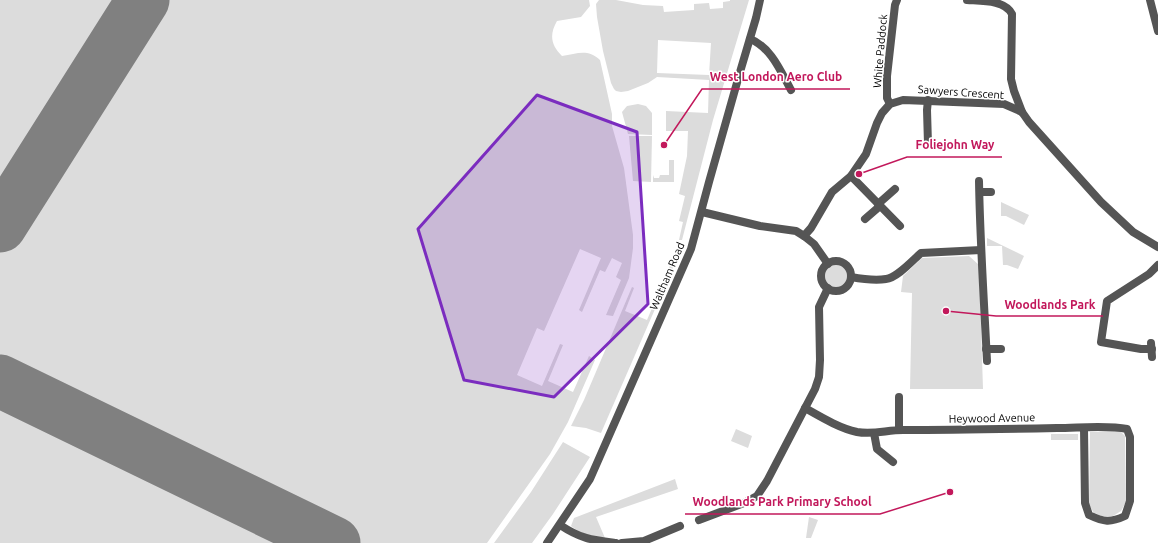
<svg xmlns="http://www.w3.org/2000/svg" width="1158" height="543" font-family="Ubuntu,sans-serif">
	<rect width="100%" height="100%" fill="#fff"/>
	<g fill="#dcdcdc" fill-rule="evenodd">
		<path d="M0,0H589L590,6L581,17L557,21C549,35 551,45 562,56C577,54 587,48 600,60L612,114V126L624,168L633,235V248L629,278L613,316L606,315L621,280L616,277L622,263L612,258L605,272L600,270L582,312L579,310L601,258L580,249L544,331L537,328L517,375L542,386L560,344L563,345L548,381L573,392L589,356L595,360L568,422L550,454L487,543H0Z"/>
		<path d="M599,0H616L643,5L663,6L664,12L694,10V4L709,3L710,9L723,8V2L730,1V0H749L713,120L682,240H679L683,222L679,221L685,196L679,194L687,156L688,131H666V111L708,113L709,80L657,77L648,83L628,91L621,92L616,91L614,89L611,83L603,51L597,17L596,4ZM658,40L711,43L709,75L657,73Z"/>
		<polygon points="638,104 646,106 652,113 652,135 628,134 622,112 627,106"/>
		<polygon points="629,136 652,136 651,182 633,181"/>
		<polygon points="669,160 674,160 674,182 653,182 653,175 654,178 659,178 660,175 669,175"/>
		<polygon points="1001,202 1029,215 1024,225 1006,216 1001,216"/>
		<polygon points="987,238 1024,256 1018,269 1007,265 1003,265 1002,246 987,246"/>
		<polygon points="677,249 680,250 679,254 601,433 586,428 571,426 584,400 632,287 634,288 625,311 647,320"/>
		<polygon points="969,256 979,265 983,389 910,389 912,293 901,292 903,276 922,258"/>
		<circle cx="836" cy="276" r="11"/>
		<polygon points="736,429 752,436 748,448 731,441"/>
		<polygon points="1120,431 1125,436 1126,502 1121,511 1113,516 1102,516 1094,513 1089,505 1090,432"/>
		<rect x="1051" y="434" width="27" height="6"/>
		<polygon points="563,442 590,457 553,514 532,543 494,543 531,492"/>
		<path d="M675,479L678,489L596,517L605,538C593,537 581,534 571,526L574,518Z"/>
		<polygon points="809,517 818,520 811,538 806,538"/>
	</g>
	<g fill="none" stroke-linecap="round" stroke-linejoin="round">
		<g stroke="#808080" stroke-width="53">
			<polyline points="0,226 143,0"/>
			<polyline points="0,381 334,543"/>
		</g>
		<g stroke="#555" stroke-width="8">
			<path d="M967,0C982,1 1005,0 1012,14L1011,79L1014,91L1022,112"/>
			<polyline points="1150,0 1158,31"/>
			<path d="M750,39C771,47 781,72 791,90"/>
			<polyline points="890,104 887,98 887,76 895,5 897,0"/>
			<polyline points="928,144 927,110 928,100"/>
			<polyline points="851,176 900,226"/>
			<path d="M979,181C980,241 984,301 987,361"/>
			<polyline points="980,192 991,192"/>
			<polyline points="878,204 895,189"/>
			<polyline points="702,212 760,226 796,231 804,236 814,244 828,264"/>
			<polyline points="865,219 880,206"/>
			<polyline points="804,236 811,228 832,192 851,176 866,154 877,123 882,113 890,104 903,100 1004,104 1022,112 1029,122 1101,202 1133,232 1158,247"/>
			<circle cx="836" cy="276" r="15"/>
			<path d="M851,277C862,279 874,281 886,279C897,278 912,261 921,253L981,250"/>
			<polyline points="1151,343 1152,357"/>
			<polyline points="986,349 1001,349"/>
			<polyline points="1152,349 1141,349 1101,342 1107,301 1149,274 1158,265"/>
			<path d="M805,408C821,417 839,428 857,432C873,435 887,430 903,430C954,430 1006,429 1057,428C1078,428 1108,425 1127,429L1130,437V501L1125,516C1110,523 1104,522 1089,515L1085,503L1084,428"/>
			<polyline points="899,430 899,397"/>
			<polyline points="874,433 877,449 893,462"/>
			<polyline points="699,520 744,503 757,496 767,481 815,389 819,377 820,360 819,307 828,288"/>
			<path d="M560,525C581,539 592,540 616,543"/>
			<polyline points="547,543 590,479 691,249 709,182 740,72 756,18 760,0"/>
			<polyline points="622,543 644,541 680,526"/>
		</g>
	</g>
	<path fill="#7b2cbf" fill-opacity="0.2" stroke="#7b2cbf" stroke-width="3" stroke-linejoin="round" d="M537,95L637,132L648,304L554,397L464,380L418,229Z"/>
	<g text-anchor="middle" stroke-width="3" stroke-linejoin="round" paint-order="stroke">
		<g font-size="11" fill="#000" stroke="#fff">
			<text transform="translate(880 51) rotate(-85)" y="4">White Paddock</text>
			<text transform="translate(961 92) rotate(4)" y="4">Sawyers Crescent</text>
			<text transform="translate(667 276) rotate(-67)" y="4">Waltham Road</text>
			<text transform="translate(992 418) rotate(-1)" y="4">Heywood Avenue</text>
		</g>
	</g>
	<path fill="none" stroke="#c2185b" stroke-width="1.5" d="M664 145L702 89H850M859 174L907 157H1002M946 311L996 316H1103M950 492L880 514H685"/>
	<g fill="#c2185b" stroke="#fff" stroke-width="1.5">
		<circle cx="664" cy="145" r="4"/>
		<circle cx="859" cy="174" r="4"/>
		<circle cx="946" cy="311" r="4"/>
		<circle cx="950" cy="492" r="4"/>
	</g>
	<g font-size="12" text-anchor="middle" font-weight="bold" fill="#c2185b" stroke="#fff" stroke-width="3" stroke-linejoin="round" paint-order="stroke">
		<text x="776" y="81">West London Aero Club</text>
		<text x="955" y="149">Foliejohn Way</text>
		<text x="1050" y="309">Woodlands Park</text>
		<text x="782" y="506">Woodlands Park Primary School</text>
	</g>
</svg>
